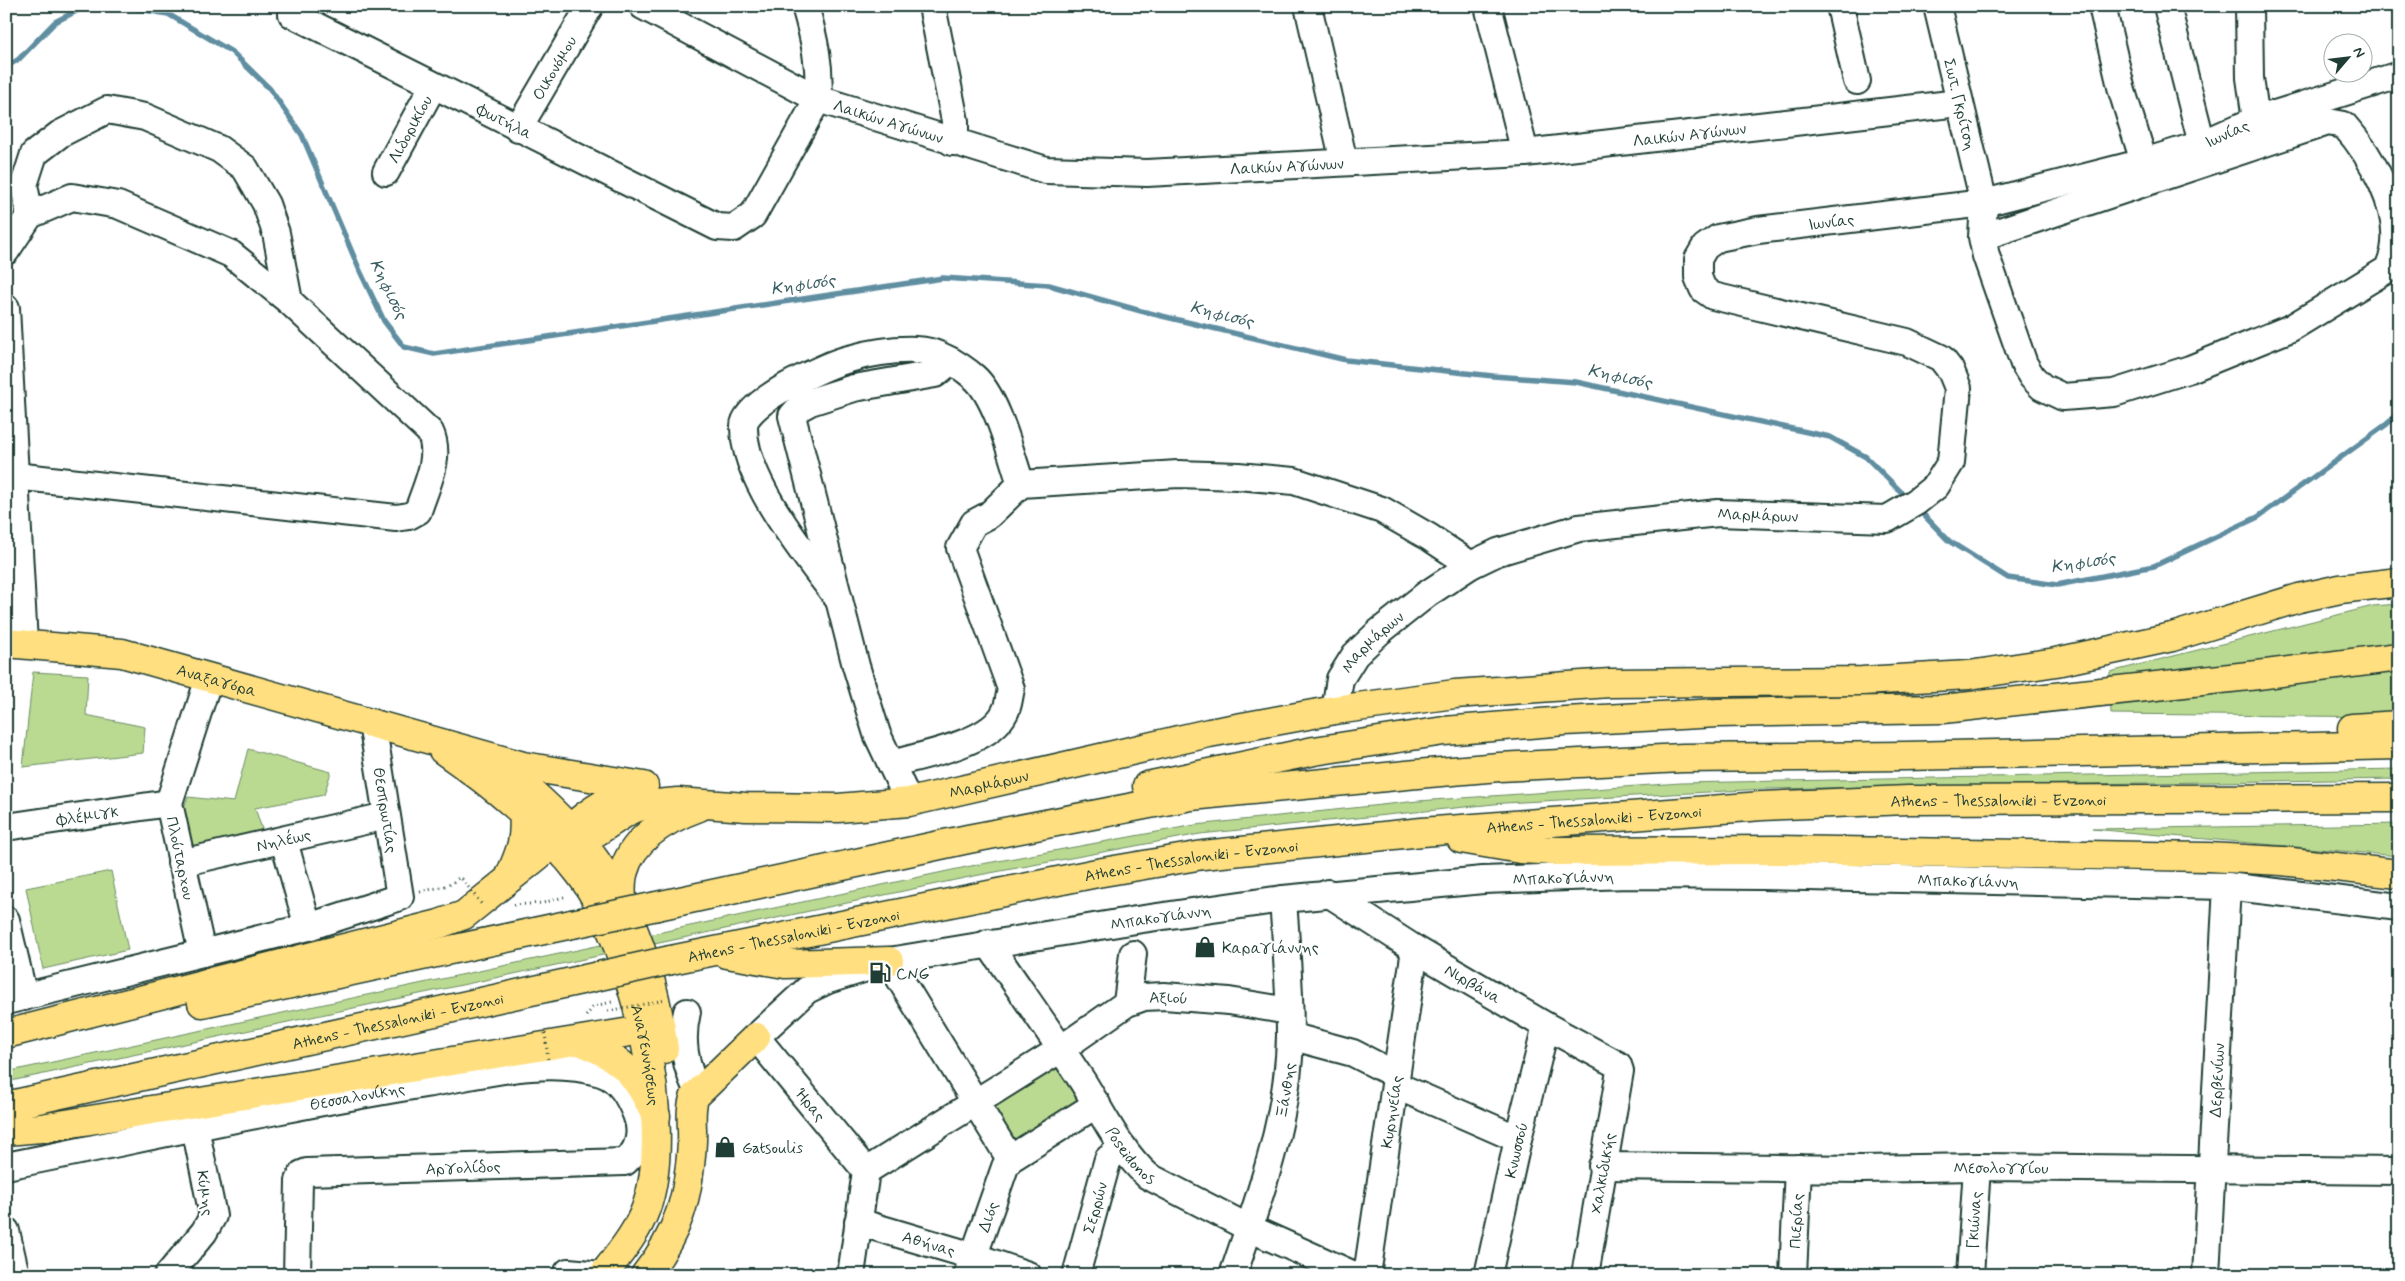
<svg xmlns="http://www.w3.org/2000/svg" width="2405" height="1281" font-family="Mynerve,sans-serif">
	<rect width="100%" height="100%" fill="#fff"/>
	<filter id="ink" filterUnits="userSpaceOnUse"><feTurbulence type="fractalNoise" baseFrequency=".02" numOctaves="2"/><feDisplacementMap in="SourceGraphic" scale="10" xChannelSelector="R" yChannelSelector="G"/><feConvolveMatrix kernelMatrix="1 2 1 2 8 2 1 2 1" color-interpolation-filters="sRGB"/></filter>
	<g filter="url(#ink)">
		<g fill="#bada92" stroke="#6c8c63">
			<polygon points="2399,604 2399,717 2111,714 2110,672 2373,606"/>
			<polygon points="33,672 88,675 86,715 145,727 143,753 23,767"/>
			<polygon points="248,749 331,772 324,795 255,808 263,832 187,848 181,815 188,797 234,802"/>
			<polygon points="2399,769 2399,779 1764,789 1504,803 1200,834 974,876 6,1082 6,1072 971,866 1195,825 1418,801 1681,783"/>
			<polygon points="2399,824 2399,856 2092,829"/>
			<polygon points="111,871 128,950 43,969 26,888"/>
			<polygon points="1050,1051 1089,1113 1011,1168 987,1106"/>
		</g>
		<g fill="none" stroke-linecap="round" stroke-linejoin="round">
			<g stroke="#608ea1" stroke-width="5.5">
				<polyline points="123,6 168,14 232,52 270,89 302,135 360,271 384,321 404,347 434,354 943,278 1049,285 1141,311 1346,360 1493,376 1576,382 1830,437 1866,457 1908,499"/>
				<polyline points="6,67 19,59 55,22 86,6"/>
				<polyline points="1918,509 1949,541 2008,578 2057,585 2154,566 2258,517 2387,424 2399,412"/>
			</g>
			<g stroke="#1f3d34" stroke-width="30">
				<g id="minor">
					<path id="s1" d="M643,6L818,99L1046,170L1147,173L1525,153L1959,103"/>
					<polyline points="932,6 955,121 955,134 952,142"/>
					<polyline points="1308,6 1344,162"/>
					<polyline points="1488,6 1525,153"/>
					<polyline points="1840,6 1857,81"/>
					<path id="s2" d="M1937,6L1984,203L1982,237L1986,256L2024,364L2032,377L2042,387L2063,397L2114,393L2190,369L2291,328L2388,269C2390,263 2393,257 2394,251C2402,209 2371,155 2344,125L2328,122L1982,237"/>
					<polyline points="2102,6 2122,91 2144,162"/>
					<polyline points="2167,6 2202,144"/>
					<polyline points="2249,6 2250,78 2256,120"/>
					<path id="s3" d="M292,14L717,227L734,228L753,215L818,99C821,68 814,37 805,6"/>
					<path id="s4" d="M518,129L590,6"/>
					<path id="s5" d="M386,172L433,86"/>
					<polyline points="30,215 24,185 34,154 60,134 107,110 145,117 219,149 245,168 266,204 276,233 289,301"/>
					<path d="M6,251L30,215L72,197L118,205L231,254L289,301L430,432C442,457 426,486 418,511L409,516L396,518L15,476"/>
					<polyline points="6,308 24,644"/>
					<path d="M839,600C807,557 743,481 744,426C744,402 827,364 849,359C870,353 894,349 917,350C936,350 960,365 974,377C997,397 1011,455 1021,484"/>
					<path id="s6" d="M1335,710L1340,679L1355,655L1379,632L1427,594L1471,565L1498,552L1579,528L1718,513L1887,519L1916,502L1936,486L1951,462L1958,388L1951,371L1941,358L1907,342L1713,296L1703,289L1698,277V259L1705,247L1718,238L1758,230L1984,203L2144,162L2202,144L2256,120L2399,75"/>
					<path d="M891,764C922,755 990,744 1005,712C1009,705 1009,696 1011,689L960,548L974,523L989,515L1021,484L1178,474L1238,476L1294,481L1382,510L1429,537L1471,565"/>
					<polyline points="909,802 877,734 856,666 792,416 799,408 810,402 854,388 935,374 951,361"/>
					<path id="s7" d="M6,827L169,803"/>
					<polyline points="284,841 308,927"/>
					<path id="s8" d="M181,863L386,816"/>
					<path id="s9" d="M1328,893L1415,949L1546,1026L1618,1065L1620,1071L1585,1275"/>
					<polyline points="6,920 24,997"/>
					<path id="s10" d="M988,943C1020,990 1052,1035 1083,1082C1103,1114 1120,1151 1148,1176L1249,1228L1354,1275"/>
					<polyline points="202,953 169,803 209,678"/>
					<polyline points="889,961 1010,1159"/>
					<polyline points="6,1001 308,927 400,897 372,723"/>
					<polyline points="1127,1003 1133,954"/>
					<path d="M687,1012C680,1041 685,1066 698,1092"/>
					<polyline points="1290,1036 1353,1053 1396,1075"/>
					<polyline points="1395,1085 1518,1139"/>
					<path id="s11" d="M6,1166C146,1138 285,1107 425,1084C481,1075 545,1056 601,1073C620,1079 629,1097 636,1114C643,1132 640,1149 625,1162L307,1172L302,1174L299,1181L297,1275"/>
					<path id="s12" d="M1602,1166L1862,1169L1977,1167L2399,1171"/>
					<path id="s13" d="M866,1171L756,1037L807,990L828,980L889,961L1136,920L1283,899L1483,880L1628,875L1762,876L2227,886L2399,907"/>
					<path id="s14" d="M858,1222L973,1256L1028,1275"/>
					<polyline points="6,1231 16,1275"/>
					<polyline points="168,1275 204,1232 213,1216 195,1127"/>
					<polyline points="566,1275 568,1272 603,1275"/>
					<path id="s15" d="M851,1275L866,1171L1061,1049L1127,1003L1144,997L1164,996L1229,1001L1289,1011"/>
					<path id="s16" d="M967,1275L1005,1167L1010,1159L1097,1104"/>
					<path id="s17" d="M1076,1275L1106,1166L1108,1159L1123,1147"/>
					<path id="s18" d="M1233,1275C1259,1199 1289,1117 1290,1035C1290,990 1286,944 1283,899"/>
					<path id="s19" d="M1367,1275L1415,949"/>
					<path id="s20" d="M1488,1275L1518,1139L1546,1026"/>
					<path id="s21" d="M1793,1275L1798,1168"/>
					<path id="s22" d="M1970,1275L1977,1167"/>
					<path id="s23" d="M2206,1275L2227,886"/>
				</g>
			</g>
			<g stroke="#1f3d34" stroke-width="31">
				<g id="major">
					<path id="s24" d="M6,643L122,653L523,766L644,786"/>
					<path id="s25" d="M443,750C493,785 542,824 580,874C633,944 676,1125 646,1208C637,1233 619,1254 603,1275"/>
					<path d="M495,761C525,786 556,812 581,842C630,900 654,976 664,1049"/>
					<path d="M566,832C588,812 613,795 642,787"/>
					<path id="s26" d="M565,856L581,842L616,819L630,810L645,805L678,802L746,807L838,808L909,802L1209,733L1335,710L1455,694L1610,683L1862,681L1969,675L2056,662L2172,637L2299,598L2340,589L2399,582"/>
					<path d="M622,906C622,894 620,882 624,871C633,837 669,818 699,807"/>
					<path d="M645,1275C679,1233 689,1196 692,1142C693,1128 689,1109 695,1096L756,1037"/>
				</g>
			</g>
			<g stroke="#1f3d34" stroke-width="31">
				<g id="highway">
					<polyline points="2352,728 2399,725"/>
					<polyline points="1147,786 1314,751 1444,731 1565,721 1718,713 1943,709 2258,675 2399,657"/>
					<polyline points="1461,839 1520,849 1557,851 1778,850 2208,857 2282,861 2399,874"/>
					<path d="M509,878C520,852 526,841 523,812"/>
					<polyline points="657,906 968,839 1191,796 1417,774 1499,767 1683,758 1905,756 2399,745"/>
					<polyline points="727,954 785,964 889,961"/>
					<path id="s27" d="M671,960L1097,873L1203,855L1422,832L1762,806L1908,800L2399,798"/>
					<polyline points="202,1003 572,924"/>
					<polyline points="6,1034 439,924 464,915 554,843"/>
					<path d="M580,1041C624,1059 636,1074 656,1116"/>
					<path id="s28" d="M6,1106L581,980"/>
					<polyline points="6,1131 41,1128 661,1027"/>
				</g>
			</g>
			<g stroke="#1f3d34" stroke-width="3" stroke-dasharray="1 4" stroke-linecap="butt">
				<polyline points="420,892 449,885 460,877 462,879"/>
				<polyline points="514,905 543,903 567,896"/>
				<polyline points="586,1016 594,1006 612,1002"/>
			</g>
			<use href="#minor" stroke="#fff" stroke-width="26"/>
			<use href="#major" stroke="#ffdf80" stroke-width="28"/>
			<use href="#highway" stroke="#ffdf80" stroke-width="28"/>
			<g stroke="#1f3d34" stroke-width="31" stroke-linecap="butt">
				<g id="highway-bridge">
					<polyline points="572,924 657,906"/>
					<polyline points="581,980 671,960"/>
				</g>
			</g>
			<g stroke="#1f3d34" stroke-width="3" stroke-dasharray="1 4" stroke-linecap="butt">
				<polyline points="462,879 483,906"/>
				<polyline points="608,1011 665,1000"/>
				<polyline points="545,1033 548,1060"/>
			</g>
			<use href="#highway-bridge" stroke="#ffdf80" stroke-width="28"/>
		</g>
	</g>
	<defs>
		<g id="shop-bare" transform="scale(1.725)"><path d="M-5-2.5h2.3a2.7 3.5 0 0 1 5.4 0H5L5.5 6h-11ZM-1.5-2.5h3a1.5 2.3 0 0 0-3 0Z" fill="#1f3d34" stroke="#fff" stroke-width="2.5" paint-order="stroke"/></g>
		<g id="fuel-bare" transform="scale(1.725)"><path d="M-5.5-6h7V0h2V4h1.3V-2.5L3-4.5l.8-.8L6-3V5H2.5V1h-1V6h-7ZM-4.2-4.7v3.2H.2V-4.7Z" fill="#1f3d34" stroke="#fff" stroke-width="2.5" paint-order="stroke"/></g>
	</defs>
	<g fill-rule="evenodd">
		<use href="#shop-bare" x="1205" y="947"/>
		<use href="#fuel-bare" x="880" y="973"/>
		<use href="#shop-bare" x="725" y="1147"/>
	</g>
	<g text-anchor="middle" stroke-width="4" stroke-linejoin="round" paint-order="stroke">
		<g font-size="16" fill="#1f3d34" stroke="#fff">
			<text dy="6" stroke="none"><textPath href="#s4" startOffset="71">Οικονόμου</textPath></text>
			<text dy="6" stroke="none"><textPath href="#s2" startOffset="101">Σωτ. Γκρίτση</textPath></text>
			<text dy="6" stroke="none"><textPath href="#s3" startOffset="238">Φωτήλα</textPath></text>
			<text dy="6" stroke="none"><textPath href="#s1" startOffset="272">Λαικών Αγώνων</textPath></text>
			<text dy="6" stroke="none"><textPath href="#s5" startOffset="49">Λιδορικίου</textPath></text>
			<text dy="6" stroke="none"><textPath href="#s6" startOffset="1658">Ιωνίας</textPath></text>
			<text dy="6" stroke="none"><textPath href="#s1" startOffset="1082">Λαικών Αγώνων</textPath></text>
			<text dy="6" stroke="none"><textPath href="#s1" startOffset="678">Λαικών Αγώνων</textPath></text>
			<text dy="6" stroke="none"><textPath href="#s6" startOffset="1251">Ιωνίας</textPath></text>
			<text dy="6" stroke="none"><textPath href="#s6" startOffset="501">Μαρμάρων</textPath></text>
			<text dy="6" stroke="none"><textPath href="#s6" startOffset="81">Μαρμάρων</textPath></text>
			<text dy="6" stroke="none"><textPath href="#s24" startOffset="215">Αναξαγόρα</textPath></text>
			<text dy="6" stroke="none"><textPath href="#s26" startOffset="442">Μαρμάρων</textPath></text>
			<text dy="6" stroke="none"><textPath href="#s27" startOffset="1340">Athens - Thessaloniki - Evzonoi</textPath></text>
			<text transform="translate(386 810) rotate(81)" y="6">Θεσπρωτίας</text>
			<text dy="6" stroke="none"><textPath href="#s7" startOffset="82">Φλέμιγκ</textPath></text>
			<text dy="6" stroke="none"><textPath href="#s27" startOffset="935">Athens - Thessaloniki - Evzonoi</textPath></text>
			<text dy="6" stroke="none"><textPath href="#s8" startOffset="105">Νηλέως</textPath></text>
			<text transform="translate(181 858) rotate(78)" y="6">Πλούταρχου</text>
			<text dy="6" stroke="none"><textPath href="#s27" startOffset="530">Athens - Thessaloniki - Evzonoi</textPath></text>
			<text dy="6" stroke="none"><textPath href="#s13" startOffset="1010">Μπακογιάννη</textPath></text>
			<text dy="6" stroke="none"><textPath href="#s13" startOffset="1415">Μπακογιάννη</textPath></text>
			<text dy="6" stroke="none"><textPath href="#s13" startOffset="605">Μπακογιάννη</textPath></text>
			<text dy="6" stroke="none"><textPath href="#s27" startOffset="125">Athens - Thessaloniki - Evzonoi</textPath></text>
			<text dy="6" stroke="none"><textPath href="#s9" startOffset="171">Νιρβάνα</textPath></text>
			<text dy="6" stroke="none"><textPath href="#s15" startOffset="458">Αξιού</textPath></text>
			<text dy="6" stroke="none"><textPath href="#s28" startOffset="401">Athens - Thessaloniki - Evzonoi</textPath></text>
			<text dy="6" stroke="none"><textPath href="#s25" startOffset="380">Αναγεννήσεως</textPath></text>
			<text dy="6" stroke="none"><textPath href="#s23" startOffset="195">Δερβενίων</textPath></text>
			<text dy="6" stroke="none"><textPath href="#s18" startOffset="192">Ξάνθης</textPath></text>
			<text dy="6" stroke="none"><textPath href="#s11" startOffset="358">Θεσσαλονίκης</textPath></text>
			<text transform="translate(811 1104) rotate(51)" y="6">Ήρας</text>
			<text dy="6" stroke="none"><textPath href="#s19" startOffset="165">Κυρηνείας</textPath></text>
			<text dy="6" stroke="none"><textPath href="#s20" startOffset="128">Κνωσσού</textPath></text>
			<text dy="6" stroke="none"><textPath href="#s10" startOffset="256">Poseidonos</textPath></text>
			<text transform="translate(463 1167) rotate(-2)" y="6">Αργολίδος</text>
			<text dy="6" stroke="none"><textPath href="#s12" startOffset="399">Μεσολογγίου</textPath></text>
			<text transform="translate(1602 1173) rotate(-80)" y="6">Χαλκιδικής</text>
			<text transform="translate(206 1193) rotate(82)" y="6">Κύμης</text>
			<text dy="6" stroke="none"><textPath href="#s17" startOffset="70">Σερρών</textPath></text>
			<text dy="6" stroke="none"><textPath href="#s16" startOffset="62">Διός</textPath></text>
			<text dy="6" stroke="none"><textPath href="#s21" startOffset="54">Πιερίας</textPath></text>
			<text dy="6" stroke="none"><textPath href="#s22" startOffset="55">Γκιώνας</textPath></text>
			<text dy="6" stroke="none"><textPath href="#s14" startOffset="74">Αθήνας</textPath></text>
		</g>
		<g font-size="16" fill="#1f3d34" stroke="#fff" text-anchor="start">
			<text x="1222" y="953">Καραγιάννης</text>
			<text x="896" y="979">CNG</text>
			<text x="742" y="1153">Gatsoulis</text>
		</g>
		<g font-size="18" font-style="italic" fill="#3a5f62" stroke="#fff">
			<text transform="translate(803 284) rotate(-8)" y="6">Κηφισός</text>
			<text transform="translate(389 289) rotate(64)" y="6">Κηφισός</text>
			<text transform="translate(1222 314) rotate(14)" y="6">Κηφισός</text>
			<text transform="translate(1620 376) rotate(12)" y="6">Κηφισός</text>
			<text transform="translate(2083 562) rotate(-8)" y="6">Κηφισός</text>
		</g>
	</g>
	<rect width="2405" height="1281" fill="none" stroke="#fff" stroke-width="25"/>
	<rect x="12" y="12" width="2380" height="1256" fill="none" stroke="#1f3d34" stroke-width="2" filter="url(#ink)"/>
	<g transform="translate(2348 58) rotate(62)"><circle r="24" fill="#ffffff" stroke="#a5b1ae"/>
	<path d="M0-4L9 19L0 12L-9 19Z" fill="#1f3d34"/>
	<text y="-8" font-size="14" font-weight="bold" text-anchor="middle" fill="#1f3d34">N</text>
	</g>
</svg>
